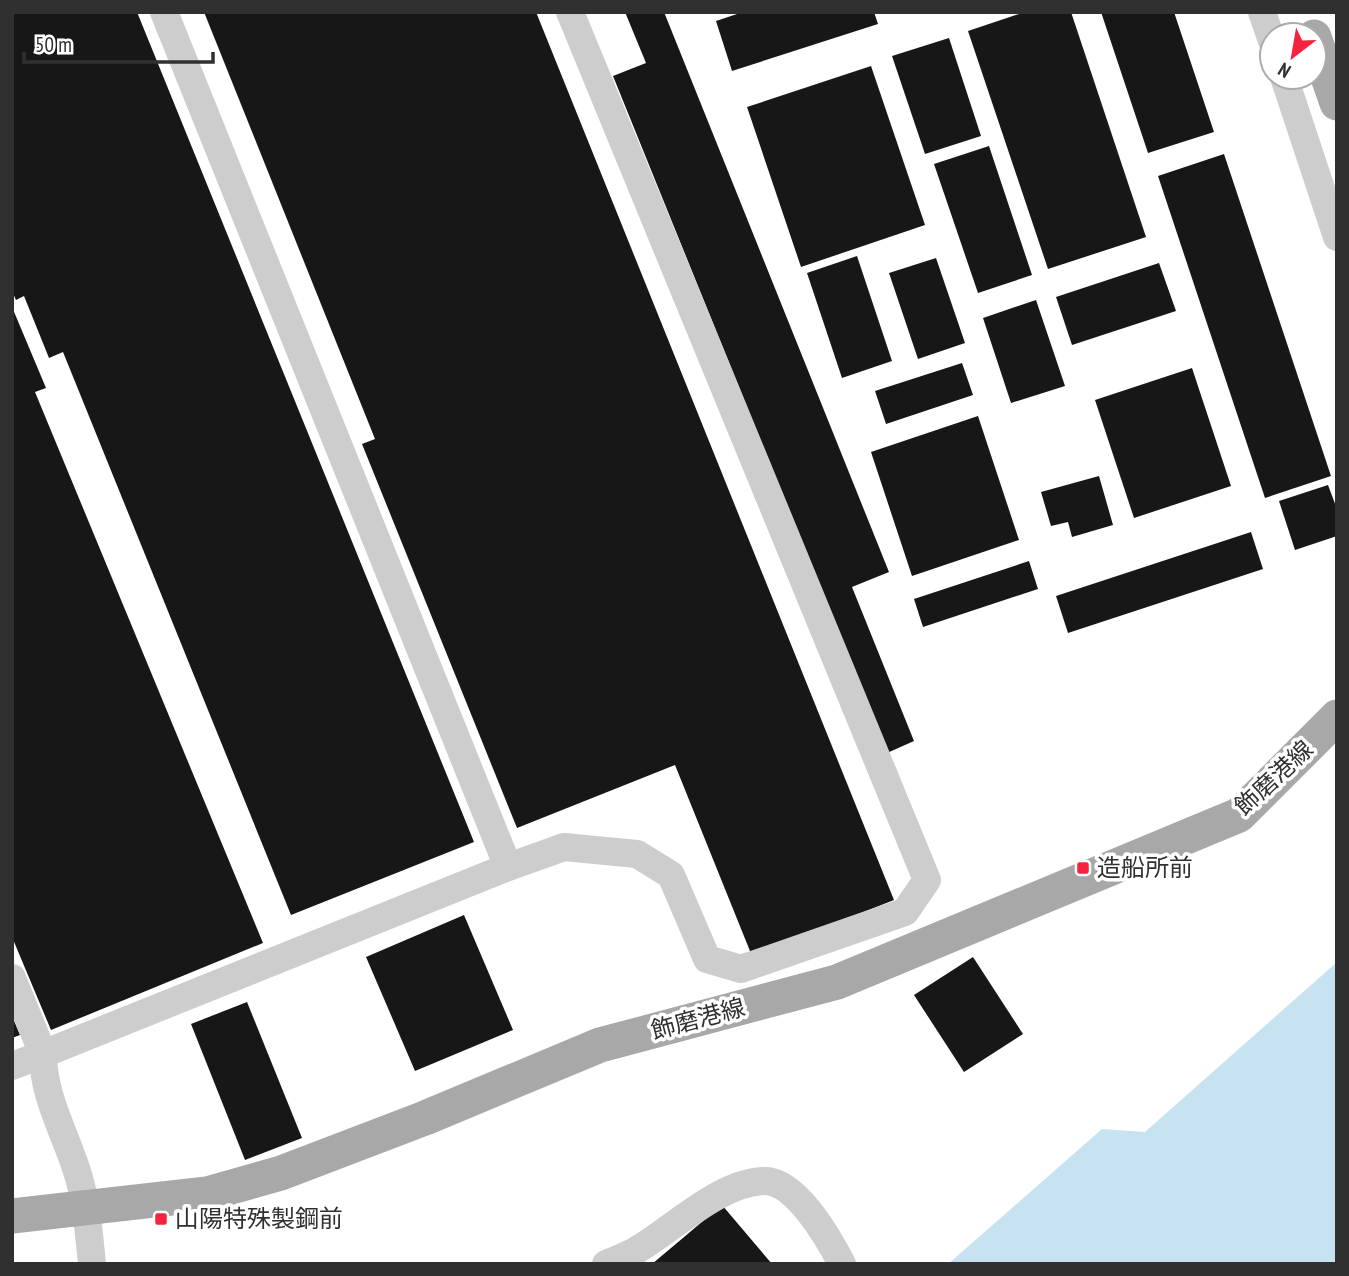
<svg xmlns="http://www.w3.org/2000/svg" width="1349" height="1276" font-family="'PT Sans Narrow','Noto Sans JP',sans-serif">
	<rect width="100%" height="100%" fill="#fff"/>
	<polygon fill="#c7e2f0" points="1337,962 1337,1264 948,1264 1102,1129 1145,1132"/>
	<g fill="#171717">
		<polygon points="12,12 137,12 474,842 291,915 63,352 49,358 24,296 16,300 12,291"/>
		<polygon points="204,12 536,12 894,900 752,956 675,765 517,828 362,444 375,439"/>
		<polygon points="625,12 664,12 889,572 852,587 914,741 887,753 613,76 646,63"/>
		<polygon points="743,12 874,12 878,24 732,71 716,21"/>
		<polygon points="1025,12 1071,12 1146,237 1048,269 968,31"/>
		<polygon points="1101,12 1174,12 1214,132 1148,153"/>
		<polygon points="949,38 981,136 925,154 892,56"/>
		<polygon points="871,66 925,225 801,267 747,107"/>
		<polygon points="989,146 1032,275 978,293 934,164"/>
		<polygon points="1224,154 1331,476 1265,498 1158,176"/>
		<polygon points="857,256 892,361 842,378 807,273"/>
		<polygon points="936,258 965,343 918,359 889,273"/>
		<polygon points="1159,263 1176,311 1072,345 1056,297"/>
		<polygon points="1036,300 1065,386 1011,403 983,318"/>
		<polygon points="12,307 46,388 35,392 263,943 51,1030 12,937"/>
		<polygon points="962,363 973,395 886,424 875,391"/>
		<polygon points="1192,368 1231,486 1134,518 1095,400"/>
		<polygon points="978,416 1019,540 912,576 871,452"/>
		<polygon points="1099,476 1113,525 1072,537 1068,522 1051,526 1041,492"/>
		<polygon points="1328,485 1337,509 1337,536 1295,550 1279,501"/>
		<polygon points="1251,532 1263,569 1068,633 1056,596"/>
		<polygon points="1029,561 1038,589 923,627 914,599"/>
		<polygon points="464,915 513,1030 415,1071 366,957"/>
		<polygon points="973,957 1023,1034 964,1072 914,995"/>
		<polygon points="247,1002 302,1138 245,1160 191,1024"/>
		<polygon points="12,1016 20,1035 12,1038"/>
		<polygon points="722,1205 772,1264 652,1264"/>
	</g>
	<g fill="none" stroke-linecap="round" stroke-linejoin="round">
		<g stroke="#cdcdcd" stroke-width="28">
			<polyline points="164,12 508,867"/>
			<polyline points="1262,12 1272,41"/>
			<polyline points="1284,77 1337,237"/>
			<polyline points="12,978 43,1054 12,1066"/>
			<path d="M92,1264C89,1235 87,1206 79,1178C67,1136 43,1098 43,1054L508,867L564,847L637,854L671,875L707,959L741,969L905,912L927,880L570,12"/>
			<path d="M606,1264C617,1259 630,1255 640,1248C676,1226 720,1183 763,1181C795,1179 829,1239 842,1264"/>
		</g>
		<g stroke="#a8a8a8" stroke-width="35">
			<polyline points="1314,37 1337,103"/>
			<polyline points="12,1216 207,1194 281,1173 425,1118 600,1045 837,982 1239,815 1337,717"/>
		</g>
	</g>
	<g fill="#f7223e" stroke="#fff" stroke-width="2.5">
		<rect x="1076" y="861" width="14" height="14" rx="3.5"/>
		<rect x="154" y="1212" width="14" height="14" rx="3.5"/>
	</g>
	<g text-anchor="middle" stroke-width="7" stroke-linejoin="round" paint-order="stroke">
		<g font-size="24" fill="#303030" stroke="#fff">
			<text transform="translate(1274 778) rotate(-43)" y="8">飾磨港線</text>
			<text transform="translate(698 1019) rotate(-15)" y="8">飾磨港線</text>
		</g>
		<g font-size="24" fill="#303030" stroke="#fff" text-anchor="start">
			<text x="1097" y="876">造船所前</text>
			<text x="175" y="1227">山陽特殊製鋼前</text>
		</g>
	</g>
	<rect width="1349" height="1276" fill="none" stroke="#303030" stroke-width="28"/>
	<g transform="translate(1293 56) rotate(211)"><circle r="33" fill="#ffffff" stroke="#acacac" stroke-width="2"/>
	<path d="M0-5L12 26L0 18L-12 26Z" fill="#f7223e"/>
	<text y="-10" font-size="19" font-weight="bold" text-anchor="middle" fill="#303030">N</text>
	</g>
	<path d="M24 52v10h189v-10" fill="none" stroke="#303030" stroke-width="3.5"/>
	<text x="35" y="52" font-size="21" fill="#303030" stroke="#ffffff" stroke-width="5" paint-order="stroke">50 m</text>
</svg>
